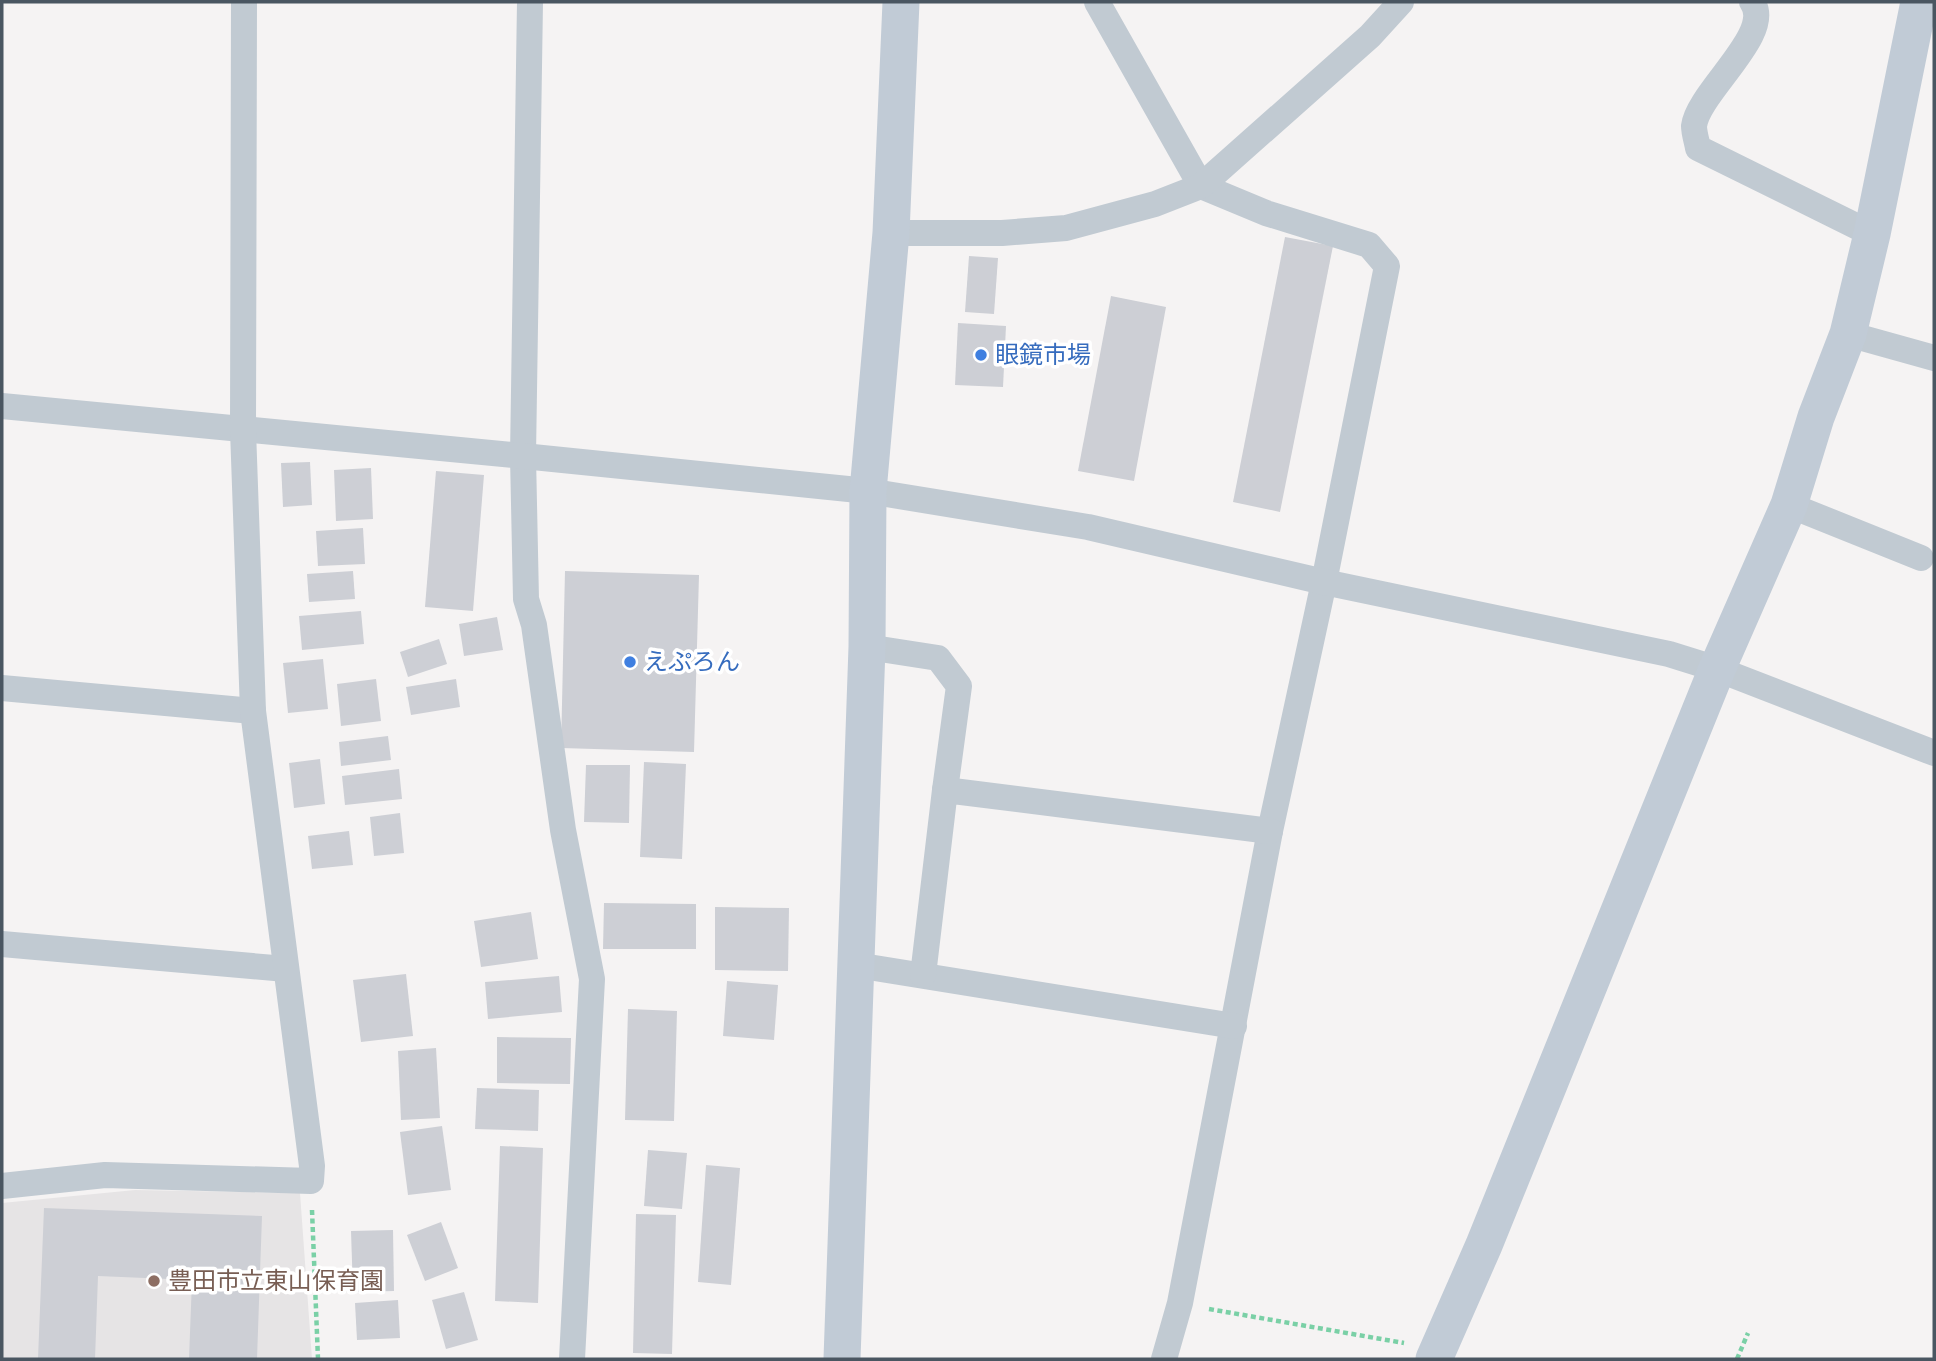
<svg xmlns="http://www.w3.org/2000/svg" width="1936" height="1361" font-family="Overpass,'Noto Sans JP',sans-serif">
	<rect width="100%" height="100%" fill="#f5f3f3"/>
	<polygon fill="#e6e4e5" points="135,1190 300,1193 312,1359 2,1359 2,1203"/>
	<g fill="#cdcfd5">
		<polygon points="1285,237 1333,246 1280,512 1233,502"/>
		<polygon points="969,256 998,258 994,314 965,312"/>
		<polygon points="1111,296 1166,307 1134,481 1078,471"/>
		<polygon points="958,323 1006,326 1003,387 955,385"/>
		<polygon points="310,462 312,505 283,507 281,463"/>
		<polygon points="371,468 373,519 336,521 334,470"/>
		<polygon points="436,471 484,475 473,611 425,607"/>
		<polygon points="363,528 365,564 318,566 316,531"/>
		<polygon points="353,571 355,599 309,602 307,574"/>
		<polygon points="565,571 699,575 694,752 561,748"/>
		<polygon points="361,611 364,644 302,650 299,616"/>
		<polygon points="497,617 503,650 464,656 459,624"/>
		<polygon points="439,639 447,664 408,677 400,652"/>
		<polygon points="323,659 328,709 288,713 283,663"/>
		<polygon points="376,679 381,721 341,726 337,684"/>
		<polygon points="456,679 460,707 411,715 406,687"/>
		<polygon points="388,736 391,760 341,766 339,742"/>
		<polygon points="320,759 325,804 294,808 289,763"/>
		<polygon points="644,762 686,764 682,859 640,857"/>
		<polygon points="586,765 630,765 629,823 584,822"/>
		<polygon points="399,769 402,799 345,805 342,776"/>
		<polygon points="400,813 404,853 374,856 370,817"/>
		<polygon points="349,831 353,865 312,869 308,836"/>
		<polygon points="604,903 696,904 696,949 603,949"/>
		<polygon points="715,907 789,908 788,971 715,970"/>
		<polygon points="531,912 538,959 481,967 474,921"/>
		<polygon points="406,974 413,1036 361,1042 353,980"/>
		<polygon points="559,976 562,1012 488,1019 485,982"/>
		<polygon points="727,981 778,985 774,1040 723,1036"/>
		<polygon points="628,1009 677,1011 674,1121 625,1120"/>
		<polygon points="497,1037 571,1038 570,1084 497,1083"/>
		<polygon points="436,1048 440,1118 401,1120 398,1051"/>
		<polygon points="477,1088 539,1090 538,1131 475,1129"/>
		<polygon points="442,1126 451,1190 408,1195 400,1132"/>
		<polygon points="500,1146 543,1148 538,1303 495,1301"/>
		<polygon points="648,1150 687,1153 682,1209 644,1206"/>
		<polygon points="706,1165 740,1168 731,1285 698,1282"/>
		<polygon points="44,1208 262,1216 257,1359 189,1359 192,1280 98,1276 95,1359 38,1359"/>
		<polygon points="636,1214 676,1215 672,1354 633,1353"/>
		<polygon points="441,1222 458,1268 425,1281 407,1235"/>
		<polygon points="393,1230 394,1291 353,1292 351,1231"/>
		<polygon points="464,1292 478,1340 446,1349 432,1300"/>
		<polygon points="398,1300 400,1338 357,1340 355,1303"/>
	</g>
	<g fill="none" stroke-linecap="round" stroke-linejoin="round">
		<g stroke="#7ad0a6" stroke-width="4.5" stroke-dasharray="5 3.5" stroke-linecap="butt">
			<polyline points="312,1210 318,1359"/>
			<polyline points="1209,1309 1404,1343"/>
			<polyline points="1737,1359 1748,1333"/>
		</g>
		<g stroke="#c1cad2" stroke-width="26">
			<polyline points="530,2 523,456 526,599 534,625 563,830 592,979 572,1359"/>
			<polyline points="1097,2 1201,186 1266,213 1369,245 1387,266 1324,582 1270,831 1180,1303 1164,1359"/>
			<path d="M1752,2C1775,33 1698,92 1694,126C1694,133 1697,142 1698,148L1872,234"/>
			<polyline points="891,233 1002,233 1066,228 1155,204 1201,186 1370,36 1401,2"/>
			<polyline points="1848,334 1934,358"/>
			<polyline points="2,406 523,456 868,491 1088,527 1324,582 1669,654 1717,669 1934,753"/>
			<polyline points="1789,505 1921,558"/>
			<polyline points="867,647 938,658 959,686 945,790"/>
			<polyline points="2,688 253,711"/>
			<polyline points="2,944 286,969"/>
			<polyline points="856,965 1234,1026"/>
			<polyline points="923,975 945,790 1270,831"/>
			<polyline points="2,1186 105,1175 311,1181 312,1166 253,711 243,430 244,2"/>
		</g>
		<g stroke="#c1cbd6" stroke-width="37">
			<polyline points="842,1359 867,647 868,491 891,233 901,2"/>
			<polyline points="1434,1359 1484,1245 1717,669 1789,505 1816,417 1848,334 1872,234 1919,2"/>
		</g>
	</g>
	<g fill="#3f7fe0" stroke="#fff" stroke-width="2.5">
		<circle cx="981" cy="355" r="7"/>
		<circle cx="630" cy="662" r="7"/>
	</g>
	<circle fill="#8d6e63" stroke="#fff" stroke-width="2.5" cx="154" cy="1281" r="7"/>
	<g text-anchor="middle" stroke-width="7" stroke-linejoin="round" paint-order="stroke">
		<g font-size="24" fill="#366cbe" stroke="#fff" text-anchor="start">
			<text x="995" y="363">眼鏡市場</text>
			<text x="644" y="670">えぷろん</text>
		</g>
		<g font-size="24" fill="#785e54" stroke="#fff" text-anchor="start">
			<text x="168" y="1289">豊田市立東山保育園</text>
		</g>
	</g>
	<rect width="1936" height="1361" fill="none" stroke="#4a5661" stroke-width="7"/>
</svg>
